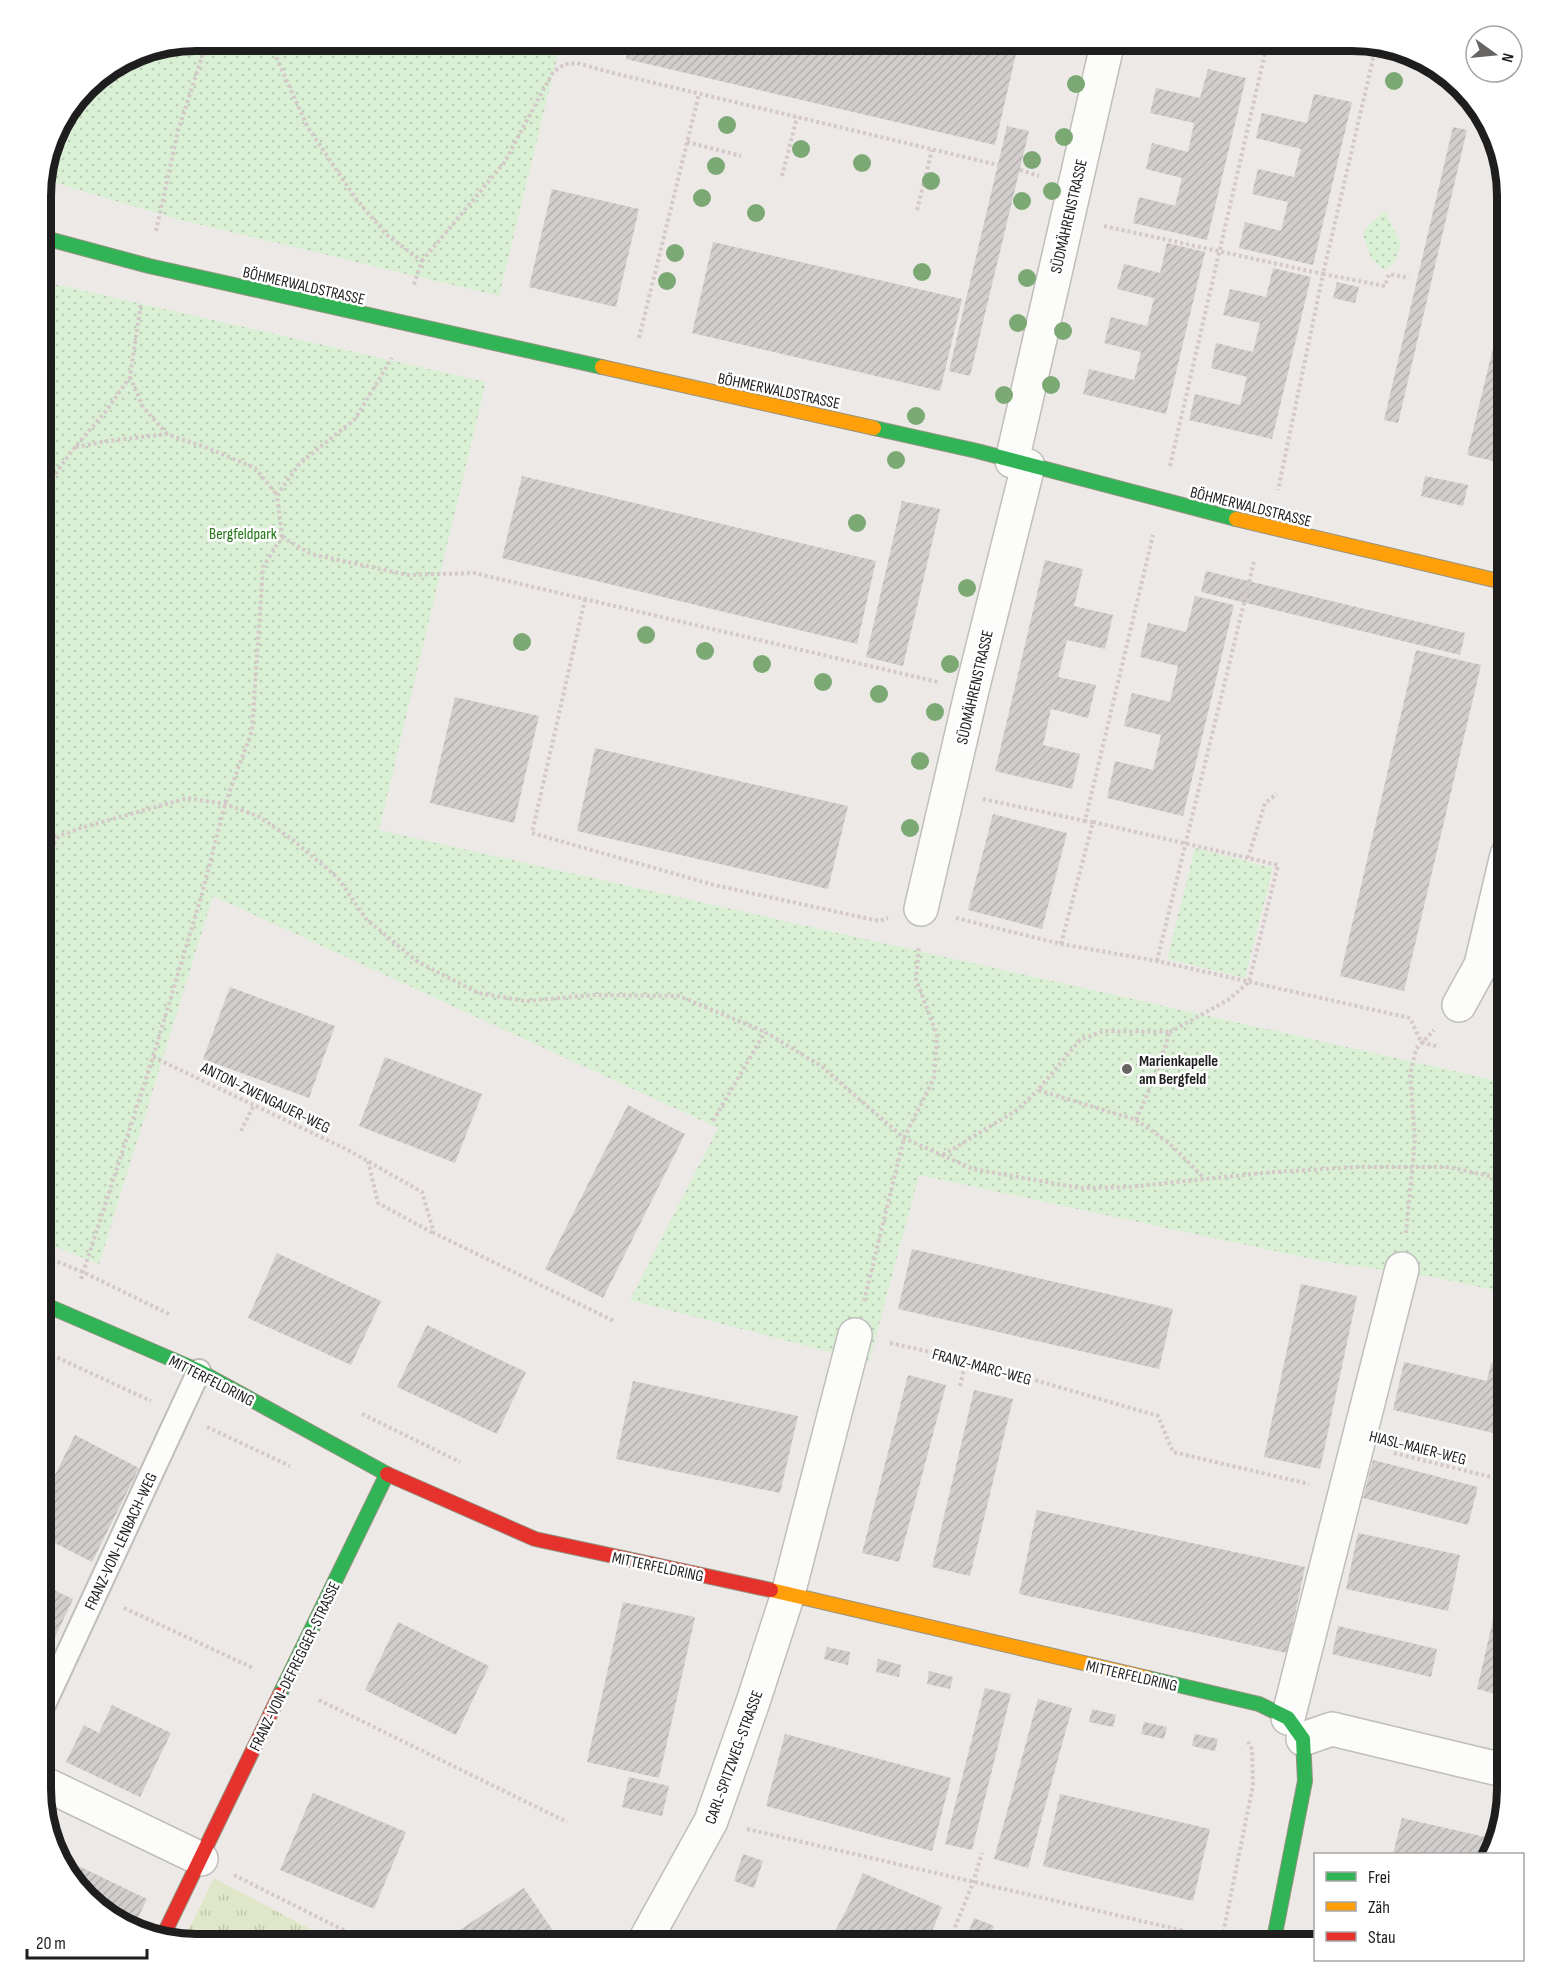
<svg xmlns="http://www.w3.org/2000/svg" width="1548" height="1985" font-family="'Sofia Sans Condensed',sans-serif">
  <defs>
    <pattern id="grass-tufts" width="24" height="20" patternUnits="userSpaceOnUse" patternTransform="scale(1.5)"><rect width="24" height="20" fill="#dfe7c8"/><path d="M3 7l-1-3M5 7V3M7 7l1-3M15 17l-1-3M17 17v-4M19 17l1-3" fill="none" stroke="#bfc6ab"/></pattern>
    <pattern id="park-dots" width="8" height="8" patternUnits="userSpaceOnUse" patternTransform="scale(1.5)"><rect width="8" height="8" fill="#daf0d4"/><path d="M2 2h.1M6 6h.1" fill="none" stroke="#bbcdb6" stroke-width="1.8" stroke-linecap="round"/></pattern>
    <pattern id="building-hatch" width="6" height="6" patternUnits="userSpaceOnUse" patternTransform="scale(1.5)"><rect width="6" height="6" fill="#d1cecc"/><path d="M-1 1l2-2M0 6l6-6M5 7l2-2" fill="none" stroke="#b3b0af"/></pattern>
  </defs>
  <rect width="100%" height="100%" fill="#ece9e7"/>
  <polygon fill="url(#grass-tufts)" points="214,1878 329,1939 331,1944 195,1944 183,1941"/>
  <g fill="url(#park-dots)">
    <polygon points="196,41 561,41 499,296 177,219 42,179 56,127 93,79 137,52"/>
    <polygon points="1385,212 1401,244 1395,262 1384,270 1371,258 1363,234 1368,225"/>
    <polygon points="41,281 486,382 379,830 1507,1083 1507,1293 1433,1277 1321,1261 919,1175 869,1362 630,1300 718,1128 213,896 99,1264 41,1241"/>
    <polygon points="1195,848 1273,868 1245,978 1167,959"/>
  </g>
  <g fill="url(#building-hatch)">
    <polygon points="631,41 959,41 1016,54 995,145 626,59"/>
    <polygon points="1208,69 1246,78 1207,240 1133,223 1139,197 1175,206 1182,178 1146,169 1152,143 1188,152 1194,123 1150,113 1156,88 1200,98"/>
    <polygon points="1314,94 1352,102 1313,265 1239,248 1245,222 1281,231 1288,202 1252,194 1258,169 1294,177 1301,149 1256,138 1262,113 1307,123"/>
    <polygon points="1007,126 1029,131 970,376 949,371"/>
    <polygon points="1453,127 1467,130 1398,423 1384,420"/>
    <polygon points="552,189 639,209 616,307 529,287"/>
    <polygon points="713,242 962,299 940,391 692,333"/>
    <polygon points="1167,243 1205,252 1166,414 1083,394 1089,369 1134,380 1141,352 1104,343 1111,317 1147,326 1154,298 1117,289 1124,264 1160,273"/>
    <polygon points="1273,268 1311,277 1272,439 1189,420 1195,394 1240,405 1247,377 1211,368 1216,343 1253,352 1260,323 1223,315 1230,289 1266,297"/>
    <polygon points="1337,282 1359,287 1355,303 1333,298"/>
    <polygon points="1507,291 1507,464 1467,455"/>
    <polygon points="522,476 876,561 857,644 502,558"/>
    <polygon points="1425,476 1468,485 1463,506 1421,496"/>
    <polygon points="902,501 940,509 903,666 866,657"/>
    <polygon points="1045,560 1083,569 1074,606 1113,615 1105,649 1067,640 1058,677 1096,685 1088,718 1051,709 1043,745 1080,754 1072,789 995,771"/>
    <polygon points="1206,571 1465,633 1460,655 1201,592"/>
    <polygon points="1195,596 1234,605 1183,816 1107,798 1115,761 1153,770 1161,735 1124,726 1132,693 1170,702 1178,666 1140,657 1148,623 1186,632"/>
    <polygon points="1416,650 1481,665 1404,991 1340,976"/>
    <polygon points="455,697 539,716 514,823 430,803"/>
    <polygon points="595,748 848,806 828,889 577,831"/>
    <polygon points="993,814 1067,833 1042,929 968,910"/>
    <polygon points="230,987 335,1026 309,1098 203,1059"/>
    <polygon points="385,1057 482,1094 455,1163 359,1126"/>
    <polygon points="628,1105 685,1134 603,1298 545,1269"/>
    <polygon points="912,1249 1173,1309 1159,1369 898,1309"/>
    <polygon points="277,1253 381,1301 351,1365 248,1318"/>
    <polygon points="1301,1284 1357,1296 1320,1469 1264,1457"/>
    <polygon points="427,1325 526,1372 497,1434 397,1387"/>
    <polygon points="1404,1362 1487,1381 1491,1363 1507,1367 1507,1436 1393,1410"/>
    <polygon points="908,1375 946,1385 899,1562 862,1553"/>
    <polygon points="633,1381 798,1416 780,1493 616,1459"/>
    <polygon points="974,1390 1013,1399 970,1576 932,1567"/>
    <polygon points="75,1435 139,1468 92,1562 41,1536 41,1503"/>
    <polygon points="1373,1460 1478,1487 1468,1525 1363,1498"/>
    <polygon points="1037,1510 1305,1567 1287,1653 1019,1594"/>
    <polygon points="1358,1533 1460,1555 1448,1611 1346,1589"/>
    <polygon points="41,1584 73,1599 41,1667"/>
    <polygon points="623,1602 695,1617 659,1778 587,1762"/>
    <polygon points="1493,1620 1507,1623 1507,1697 1477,1689"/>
    <polygon points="398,1622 489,1666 456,1735 365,1690"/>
    <polygon points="1338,1626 1437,1649 1431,1677 1332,1654"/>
    <polygon points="827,1647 850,1652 848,1665 824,1659"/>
    <polygon points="878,1659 901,1665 899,1677 876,1672"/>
    <polygon points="929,1671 953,1677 950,1689 927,1684"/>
    <polygon points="985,1688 1011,1694 972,1850 945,1844"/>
    <polygon points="1038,1699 1072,1708 1028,1868 994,1859"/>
    <polygon points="112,1705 171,1733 140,1797 66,1762 84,1725 99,1733"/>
    <polygon points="1092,1709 1116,1715 1113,1727 1089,1722"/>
    <polygon points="1144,1722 1167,1727 1164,1739 1141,1734"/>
    <polygon points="785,1734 951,1778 932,1851 766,1806"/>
    <polygon points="1195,1734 1218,1739 1215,1751 1192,1746"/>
    <polygon points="629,1777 669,1786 662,1816 622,1807"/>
    <polygon points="313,1793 406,1832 374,1909 280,1870"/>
    <polygon points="1060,1794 1210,1829 1193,1901 1043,1866"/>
    <polygon points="1402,1818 1494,1839 1490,1854 1393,1854"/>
    <polygon points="743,1854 763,1861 754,1888 734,1881"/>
    <polygon points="62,1858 147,1899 133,1928 118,1924 66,1875"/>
    <polygon points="863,1873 942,1907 927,1944 828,1944 850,1903"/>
    <polygon points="524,1888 562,1944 438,1944"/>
    <polygon points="974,1918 994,1926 986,1944 964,1944"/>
  </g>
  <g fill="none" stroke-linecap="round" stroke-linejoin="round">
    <g stroke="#bfbebd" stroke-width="26">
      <polyline id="lane" points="41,1711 199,1371"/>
    </g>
    <g stroke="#bfbebd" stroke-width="36">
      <g id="street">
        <polyline points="1012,461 1108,41"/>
        <polyline points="921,909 972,690 1028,466"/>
        <polyline points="1459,1005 1481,965 1507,855"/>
        <polyline points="1288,1718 1402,1269"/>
        <polyline points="1303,1739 1332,1729 1507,1771"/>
        <polyline points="41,1782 201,1859"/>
        <polyline points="643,1944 711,1821 753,1702 788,1594 855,1335"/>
      </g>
    </g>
    <g stroke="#959280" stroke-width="16">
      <g id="fast">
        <polyline points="41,237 149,266 602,367"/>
        <polyline points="874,428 977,451 1236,519"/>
        <polyline points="41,1303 199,1371 387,1474"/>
        <polyline points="1148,1678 1259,1704 1288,1718 1303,1739 1305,1781 1273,1944"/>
        <polyline points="280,1694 387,1474"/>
      </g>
    </g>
    <g stroke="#959280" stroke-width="16">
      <g id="slow">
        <polyline points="602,367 874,428"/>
        <polyline points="1236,519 1507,583"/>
        <polyline points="771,1590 1148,1678"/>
      </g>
    </g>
    <g stroke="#959280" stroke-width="16">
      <g id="jam">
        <polyline points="387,1474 535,1539 771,1590"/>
        <polyline points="163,1936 280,1694"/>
      </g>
    </g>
    <g stroke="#d5c8c9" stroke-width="4" stroke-dasharray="3 3" stroke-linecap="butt">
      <polyline points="269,41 307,126 356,199 387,235 422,261 413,287"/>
      <polyline points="1387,48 1385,54 1373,59 1323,274 1385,286 1389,274 1409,278"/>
      <polyline points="687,142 741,156"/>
      <polyline points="1020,170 1039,176"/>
      <polyline points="782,176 797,117"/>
      <polyline points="917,210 932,150"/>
      <polyline points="1104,226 1323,274 1278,490"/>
      <polyline points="156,231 178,131 207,41"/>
      <polyline points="422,261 504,163 553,72 565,64 577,63 613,73 998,165"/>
      <polyline points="639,338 699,94"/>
      <polyline points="130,377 143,407 167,434"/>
      <polyline points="76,447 108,441 167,434 210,449 255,468 277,495"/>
      <polyline points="1170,466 1266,49"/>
      <polyline points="41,493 75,447 106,411 130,377 141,303"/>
      <polyline points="282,537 277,495 300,463 355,419 392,358"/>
      <polyline points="585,599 532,833 714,885 879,921 888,918"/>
      <polyline points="983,799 1085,821"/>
      <polyline points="1093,822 1278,865 1249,982 1228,1000 1170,1032"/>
      <polyline points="41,837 58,836"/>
      <polyline points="1248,858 1265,803 1277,794"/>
      <polyline points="41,864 59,836 84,827 188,798 225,804 258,816 293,840 338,878 366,919 418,962 478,993 526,1001 594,995 679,996 765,1032 821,1066 904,1138 973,1169 1080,1188 1128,1187 1273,1172 1358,1167 1449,1167 1507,1180"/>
      <polyline points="956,918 1061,944 1157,961 1410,1018 1421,1042 1439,1047"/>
      <polyline points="1061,944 1093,822 1085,821 1153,535"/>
      <polyline points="1157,961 1254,562"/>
      <polyline points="153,1057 348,1150 422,1192 434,1233 614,1321"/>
      <polyline points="1136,1120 1156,1074 1170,1032 1104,1031 1080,1040 1038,1090 1136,1120 1168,1142 1204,1178"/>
      <polyline points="713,1121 765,1032"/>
      <polyline points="241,1131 254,1105"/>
      <polyline points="943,1155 1017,1110 1038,1090"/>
      <polyline points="368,1161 378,1203 433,1233"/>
      <polyline points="1406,1233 1415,1140 1410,1074 1416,1049 1434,1030"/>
      <polyline points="41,1255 85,1273 169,1314"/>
      <polyline points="81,1279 153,1057 202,894 225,804 252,731 263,567 282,537 311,554 408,575 474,573 938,682"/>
      <polyline points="864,1301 904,1138 934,1078 937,1035 916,979 919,946"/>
      <polyline points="890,1343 966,1360 1158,1416 1173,1452 1309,1484"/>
      <polyline points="41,1350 151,1401"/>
      <polyline points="41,1367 50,1346"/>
      <polyline points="960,1386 966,1360"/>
      <polyline points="362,1414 460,1462"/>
      <polyline points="207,1427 290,1466"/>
      <polyline points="1394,1453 1507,1481"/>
      <polyline points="124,1608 253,1668"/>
      <polyline points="319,1700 567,1822"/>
      <polyline points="747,1829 1236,1943"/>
      <polyline points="234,1875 343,1930 352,1944"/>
      <polyline points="948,1944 973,1883 982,1853"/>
      <polyline points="1221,1944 1253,1785 1252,1749 1248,1742"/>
    </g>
    <use href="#lane" stroke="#fcfcfb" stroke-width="22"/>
    <use href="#street" stroke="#fcfcfb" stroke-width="33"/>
    <use href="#fast" stroke="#30b455" stroke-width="14"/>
    <use href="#slow" stroke="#ff9f0a" stroke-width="14"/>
    <use href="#jam" stroke="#e5322d" stroke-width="14"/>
  </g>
  <g fill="#7ca973">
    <circle cx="1394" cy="81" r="9"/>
    <circle cx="1076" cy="84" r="9"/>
    <circle cx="727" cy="125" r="9"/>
    <circle cx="1064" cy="137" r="9"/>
    <circle cx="801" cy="149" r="9"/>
    <circle cx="1032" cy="160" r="9"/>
    <circle cx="862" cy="163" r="9"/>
    <circle cx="716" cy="166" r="9"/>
    <circle cx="931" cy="181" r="9"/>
    <circle cx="1052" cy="191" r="9"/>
    <circle cx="702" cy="198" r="9"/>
    <circle cx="1022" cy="201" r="9"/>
    <circle cx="756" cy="213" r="9"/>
    <circle cx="675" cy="253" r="9"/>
    <circle cx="922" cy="272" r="9"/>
    <circle cx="1027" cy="278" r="9"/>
    <circle cx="667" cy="281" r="9"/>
    <circle cx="1018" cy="323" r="9"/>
    <circle cx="1063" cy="331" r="9"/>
    <circle cx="1051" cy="385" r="9"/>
    <circle cx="1004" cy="395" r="9"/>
    <circle cx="916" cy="416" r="9"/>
    <circle cx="896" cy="460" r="9"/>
    <circle cx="857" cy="523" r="9"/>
    <circle cx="967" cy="588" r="9"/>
    <circle cx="646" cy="635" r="9"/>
    <circle cx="522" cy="642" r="9"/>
    <circle cx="705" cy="651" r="9"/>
    <circle cx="762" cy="664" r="9"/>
    <circle cx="950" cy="664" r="9"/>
    <circle cx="823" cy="682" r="9"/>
    <circle cx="879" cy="694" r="9"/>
    <circle cx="935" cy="712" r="9"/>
    <circle cx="920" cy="761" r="9"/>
    <circle cx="910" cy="828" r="9"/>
  </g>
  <circle fill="#666564" stroke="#fff" stroke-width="2" cx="1127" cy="1069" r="6"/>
  <g text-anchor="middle" stroke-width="5" stroke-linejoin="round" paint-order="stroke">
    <g font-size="16" fill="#1e1e1e" stroke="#fff">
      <text transform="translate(1068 216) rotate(-77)" y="6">SÜDMÄHRENSTRASSE</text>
      <text transform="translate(304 285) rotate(13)" y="6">BÖHMERWALDSTRASSE</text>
      <text transform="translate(779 390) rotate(12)" y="6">BÖHMERWALDSTRASSE</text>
      <text transform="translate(1251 506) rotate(14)" y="6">BÖHMERWALDSTRASSE</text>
      <text transform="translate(974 687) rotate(-77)" y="6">SÜDMÄHRENSTRASSE</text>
      <text transform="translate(266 1097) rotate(26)" y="6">ANTON-ZWENGAUER-WEG</text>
      <text transform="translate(982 1366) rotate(15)" y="6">FRANZ-MARC-WEG</text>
      <text transform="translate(212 1380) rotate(27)" y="6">MITTERFELDRING</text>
      <text transform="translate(1418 1447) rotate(14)" y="6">HIASL-MAIER-WEG</text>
      <text transform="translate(120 1541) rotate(-65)" y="6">FRANZ-VON-LENBACH-WEG</text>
      <text transform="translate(658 1566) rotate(12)" y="6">MITTERFELDRING</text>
      <text transform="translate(294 1666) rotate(-64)" y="6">FRANZ-VON-DEFREGGER-STRASSE</text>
      <text transform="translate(1132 1675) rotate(13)" y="6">MITTERFELDRING</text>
      <text transform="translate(733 1757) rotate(-70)" y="6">CARL-SPITZWEG-STRASSE</text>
    </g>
    <g font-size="16" fill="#217514" stroke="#fff">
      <text x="243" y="539">Bergfeldpark</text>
    </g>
    <g font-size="16" font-weight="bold" fill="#1e1e1e" stroke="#fff" text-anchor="start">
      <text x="1139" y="1066">Marienkapelle<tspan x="1139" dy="18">am Bergfeld</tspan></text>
    </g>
  </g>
  <path d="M0 0H1548V1985H0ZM196 51H1352A145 145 0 0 1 1497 196V1789A145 145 0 0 1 1352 1934H196A145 145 0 0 1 51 1789V196A145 145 0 0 1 196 51Z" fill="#fff" fill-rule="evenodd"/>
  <path fill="none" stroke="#1e1e1e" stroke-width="8" d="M196 51H1352A145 145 0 0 1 1497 196V1789A145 145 0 0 1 1352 1934H196A145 145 0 0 1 51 1789V196A145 145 0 0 1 196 51Z"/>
  <rect x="1314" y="1853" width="210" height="108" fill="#ffffff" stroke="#a5a5a5" stroke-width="1.5"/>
  <rect x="1326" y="1872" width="30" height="9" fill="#30b455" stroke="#a5a5a5" stroke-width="1.5"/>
  <text x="1368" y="1883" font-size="18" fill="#1e1e1e">Frei</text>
  <rect x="1326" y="1902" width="30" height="9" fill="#ff9f0a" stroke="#a5a5a5" stroke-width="1.5"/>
  <text x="1368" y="1913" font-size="18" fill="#1e1e1e">Zäh</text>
  <rect x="1326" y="1932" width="30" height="9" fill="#e5322d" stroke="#a5a5a5" stroke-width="1.5"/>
  <text x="1368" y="1943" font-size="18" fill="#1e1e1e">Stau</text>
  <g transform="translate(1494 54) rotate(105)"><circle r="28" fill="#ffffff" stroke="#a5a5a5" stroke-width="1.5"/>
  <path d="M0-4.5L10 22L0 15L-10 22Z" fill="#666564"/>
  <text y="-9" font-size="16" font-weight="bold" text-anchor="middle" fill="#1e1e1e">N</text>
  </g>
  <path d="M27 1949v9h120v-9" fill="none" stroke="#1e1e1e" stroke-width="3"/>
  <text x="36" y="1949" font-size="18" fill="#1e1e1e" stroke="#ffffff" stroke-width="4.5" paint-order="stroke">20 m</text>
</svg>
